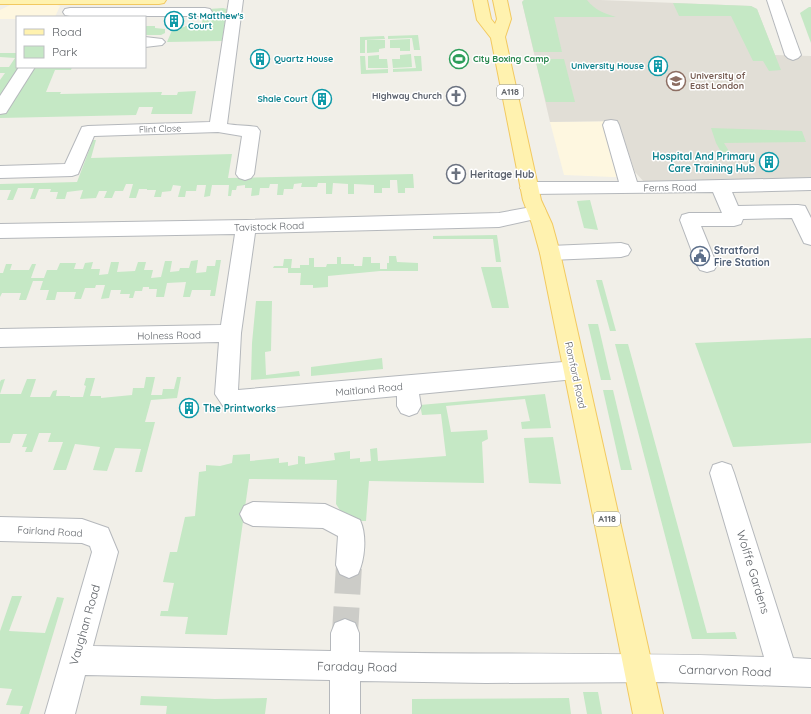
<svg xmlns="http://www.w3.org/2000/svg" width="811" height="714" font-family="Quicksand,sans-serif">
  <rect width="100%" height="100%" fill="#f1efe8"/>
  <g fill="#fef7e0">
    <polygon points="10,5 57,5 60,6 55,17 17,17 17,19 0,19 0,10"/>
    <polygon points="618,121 637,178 564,175 550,122"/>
  </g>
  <polygon fill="#e1ded6" points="524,0 600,0 751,6 757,9 775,55 811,56 811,178 736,181 645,183 635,172 618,121 550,122 522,2"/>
  <g fill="#c5e8c5">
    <path d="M 524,0 L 587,0 C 595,10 603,13 616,17 L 554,17 L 562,52 L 534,52 L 522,2 Z"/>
    <polygon points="673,3 751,6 757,9 781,70 769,71 763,61 753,61 731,16 679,16"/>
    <polygon points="809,7 811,7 811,43 800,13"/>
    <polygon points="223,8 227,9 222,41 167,42 173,28 185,27 185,26 201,26 204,15 207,15 209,9"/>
    <polygon points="145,26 155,26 155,28 165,29 165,33 161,35 145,35"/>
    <polygon points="418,35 420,50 414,50 412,38 388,39 388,36"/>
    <polygon points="384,36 385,39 365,40 365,53 360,53 360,37"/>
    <polygon points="410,39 410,51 400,51 400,48 390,48 390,40"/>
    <polygon points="367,40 385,40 385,48 379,49 379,52 367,53"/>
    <polygon points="0,53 17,53 17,67 21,67 0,99 0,80 5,73 0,73 0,67 9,67 15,58 0,57"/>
    <polygon points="411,54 412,67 393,68 392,59 400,59 400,55"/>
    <polygon points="379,55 379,59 387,59 388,68 368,68 368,56"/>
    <polygon points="360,56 365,56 366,70 388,69 388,73 361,74"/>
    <polygon points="414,56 421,56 422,71 393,72 393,69 416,68"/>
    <polygon points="535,59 564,59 575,102 546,102"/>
    <polygon points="31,67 72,67 71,70 55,70 46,92 61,92 60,94 162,92 161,95 177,95 178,92 196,91 192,114 151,114 153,107 139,107 136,115 0,118 0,114"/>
    <polygon points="711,128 802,131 806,142 724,143 732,156 724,157 716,143"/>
    <polygon points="93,140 96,140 91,158 232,154 228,178 413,174 414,188 405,188 405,193 398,193 397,180 390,180 390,188 382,188 382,193 374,193 374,185 354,184 354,194 348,194 348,184 333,183 332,194 326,194 326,183 318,183 317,187 301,187 302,183 294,184 293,189 284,189 283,195 277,195 278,184 270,184 269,188 260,188 259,195 251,196 252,188 245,188 245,185 237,186 236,190 232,190 231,196 228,196 229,185 212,185 210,196 204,197 206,185 197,185 196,191 186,191 185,197 178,197 181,186 173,185 171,191 162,192 161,197 154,197 156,190 147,190 147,189 139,189 136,198 129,198 133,184 126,184 123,191 115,191 112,198 104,198 107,191 99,191 96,198 80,199 83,190 67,192 65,199 56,199 58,192 50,192 51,189 39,189 35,199 30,199 34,188 18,188 13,200 7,200 11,190 0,190 0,184 77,182"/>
    <polygon points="590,200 598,230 584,228 577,201"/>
    <polygon points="497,235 501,262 496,262 493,239 433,239 433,236"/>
    <polygon points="389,256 396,256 397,262 418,263 418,271 380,271 328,276 328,287 313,288 313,285 300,285 301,273 288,273 288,268 273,268 274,266 283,266 284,259 292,259 291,268 300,268 300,265 309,265 309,258 314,258 314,267 326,267 327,264 337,264 337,257 341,257 341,264 354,264 354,266 362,266 363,257 371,257 371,263 380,263 380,269 387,269 387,263 389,263"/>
    <polygon points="198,260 196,273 206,272 207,266 215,266 216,260 221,260 215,296 210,296 211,290 192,290 190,297 183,297 186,282 167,283 164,297 156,297 157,289 149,289 149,287 143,287 142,291 135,291 133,298 129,298 130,294 120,294 121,290 111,290 109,298 101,299 105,285 96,285 95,288 85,288 81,299 74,299 76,292 57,292 55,300 46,300 49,290 40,290 43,281 33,281 26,300 19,300 21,293 2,293 0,297 0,273 3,273 6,264 12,264 10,270 29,270 32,264 36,264 31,278 44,278 47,270 57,270 60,263 76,263 74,269 83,269 85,263 93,262 91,269 100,269 99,275 108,274 111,262 119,262 117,272 135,271 138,262 146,262 144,270 153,270 151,278 161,277 165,261 172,261 170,272 179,271 180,268 189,268 191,261"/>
    <polygon points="481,267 501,267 509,308 492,308"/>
    <polygon points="596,280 602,280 616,331 610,331"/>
    <polygon points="256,301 272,301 271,351 265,352 266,375 299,371 300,376 251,380 252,343"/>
    <polygon points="588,324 598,324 611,380 601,380"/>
    <polygon points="811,338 811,443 733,447 695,343"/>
    <polygon points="615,344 628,344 707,633 735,632 737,639 692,639"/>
    <polygon points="382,358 383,369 311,376 311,367"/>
    <polygon points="146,377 155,377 151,395 162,395 163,389 174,389 177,377 181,377 177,398 151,400 145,422 155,422 142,472 135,472 141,449 115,448 107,471 93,470 100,447 75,444 66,470 53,470 63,442 48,442 51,433 39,433 32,452 25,452 27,447 22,447 27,434 13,434 10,443 0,443 0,382 1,380 5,379 0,394 21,394 27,379 36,379 30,397 50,397 53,391 57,390 56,396 70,396 70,397 83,397 86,386 84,385 86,378 95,378 90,396 101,396 101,398 132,395 133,388 144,388"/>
    <polygon points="603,390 613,390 632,470 621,470"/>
    <polygon points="545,394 551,428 522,429 521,422 530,421 525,399 446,406 451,432 487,430 488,439 482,442 484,483 369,481 366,521 347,521 336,504 337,480 249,479 227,635 185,634 188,617 160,616 161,611 168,611 174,583 163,582 170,552 177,552 185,517 195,516 199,472 206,471 206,465 220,466 232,463 233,455 250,454 250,461 279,458 279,463 288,462 288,466 298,464 298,456 305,457 305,464 335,460 334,453 350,451 350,459 360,458 360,462 371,461 370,449 377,448 378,461 446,456 441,414 422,415 420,405"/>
    <polygon points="553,437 561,484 529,483 524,438"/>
    <polygon points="12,596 22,596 9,631 45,633 57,597 64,598 29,714 20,714 23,706 6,705 12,689 0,688 0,631"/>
    <polygon points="583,692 598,692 602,714 587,714"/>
    <polygon points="141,696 215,699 267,698 265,714 166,714 167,706 140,705"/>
    <polygon points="569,698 571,714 412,714 412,699"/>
  </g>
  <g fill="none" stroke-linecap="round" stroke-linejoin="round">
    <polyline stroke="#ccccc8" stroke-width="26" stroke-dasharray="26 13" stroke-linecap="butt" points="345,633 349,565"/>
    <g stroke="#b5b8bc" stroke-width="2">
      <g id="minor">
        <path d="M 229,0 L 243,0 L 227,124 C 237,126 247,125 257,127 L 260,131 L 254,174 L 251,178 L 245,180 L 239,178 L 236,174 L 242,136 L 218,132 L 94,136 L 78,174 L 72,176 L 0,178 L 0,166 L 65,164 L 82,127 L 88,126 L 210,122 Z"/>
        <polygon points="767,0 781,0 801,55 798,58 793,60 788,58 785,55"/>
        <polygon points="70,8 205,8 210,9 212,12 210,15 205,16 70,16 65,15 63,12 65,9"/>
        <polygon points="145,37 162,39 165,42 162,45 145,47"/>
        <polygon points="19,67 35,67 6,113 0,114 0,96"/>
        <polygon points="611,120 617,121 619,125 637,182 811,178 811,190 732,192 738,206 798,205 805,206 811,218 811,245 804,243 792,218 743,219 741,224 734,226 701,226 717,265 714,270 707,272 700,270 697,265 680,220 682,215 689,213 722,213 713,192 529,194 523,192 520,188 523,184 529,182 619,182 603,125 605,121"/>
        <polygon points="537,206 544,207 546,212 544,217 499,227 255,233 241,333 238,390 575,361 583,364 586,370 583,376 575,379 419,394 421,406 417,413 409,416 401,413 397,406 397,396 245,410 231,409 223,406 215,394 219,342 0,347 0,329 221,325 235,234 0,238 0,224 246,220 499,213"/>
        <polygon points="621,243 628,245 631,250 628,255 621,257 550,260 543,258 540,253 543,248 550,246"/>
        <path d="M 722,462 L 731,465 L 734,473 L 793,658 L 811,659 L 811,687 L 662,682 L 486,683 L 360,681 L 360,714 L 330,714 L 330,680 L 85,675 L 75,714 L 45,714 L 92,552 L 90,546 L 82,543 L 0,541 L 0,517 L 82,519 L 108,528 L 118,552 L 93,646 L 331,651 L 331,633 L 335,623 L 345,619 L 355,623 L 359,633 L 359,652 C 494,655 629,652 764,657 L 710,473 L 713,465 Z"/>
        <path d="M 253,502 L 325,504 L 360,520 C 367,535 365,559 358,574 L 349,578 L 340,574 L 336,565 L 338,536 L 323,528 L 253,526 L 244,522 L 240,514 L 244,506 Z"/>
      </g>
    </g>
    <g stroke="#f2c960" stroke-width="2">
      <g id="major">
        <polygon points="0,0 166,0 164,3 159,4 0,4"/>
        <polygon points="473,0 487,0 491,19 495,24 497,19 493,0 507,0 511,19 505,37 541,200 552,224 560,253 663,714 633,714 540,253 532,224 523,200 491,38 477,20"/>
      </g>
    </g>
    <use href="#minor" fill="#fff" fill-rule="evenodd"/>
    <use href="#major" fill="#fff2af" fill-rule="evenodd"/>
  </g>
  <defs>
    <g id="building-ring" transform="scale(1)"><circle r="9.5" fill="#fff" stroke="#0f9aa8" stroke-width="1.5"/><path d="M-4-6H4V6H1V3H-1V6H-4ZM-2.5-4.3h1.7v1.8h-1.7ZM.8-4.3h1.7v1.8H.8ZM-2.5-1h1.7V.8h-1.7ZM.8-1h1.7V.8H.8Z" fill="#0f9aa8"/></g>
    <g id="stadium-ring" transform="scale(1)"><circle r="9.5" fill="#fff" stroke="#2e9e5b" stroke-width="1.5"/><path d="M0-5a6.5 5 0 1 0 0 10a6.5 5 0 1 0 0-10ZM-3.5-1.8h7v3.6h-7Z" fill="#2e9e5b"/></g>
    <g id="university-ring" transform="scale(1)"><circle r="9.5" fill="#fff" stroke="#8d6e63" stroke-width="1.5"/><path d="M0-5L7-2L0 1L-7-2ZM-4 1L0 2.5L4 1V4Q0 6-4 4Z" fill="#8d6e63"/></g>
    <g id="church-ring" transform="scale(1)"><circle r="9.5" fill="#fff" stroke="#6b7280" stroke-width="1.5"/><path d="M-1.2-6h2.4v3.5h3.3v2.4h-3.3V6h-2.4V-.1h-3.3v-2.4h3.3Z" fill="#6b7280"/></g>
    <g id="civic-ring" transform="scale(1)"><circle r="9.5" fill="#fff" stroke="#5c6f8a" stroke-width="1.5"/><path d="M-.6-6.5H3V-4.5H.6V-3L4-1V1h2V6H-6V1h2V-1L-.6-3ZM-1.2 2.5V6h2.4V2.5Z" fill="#5c6f8a"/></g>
  </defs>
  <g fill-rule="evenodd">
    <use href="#building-ring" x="174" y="21"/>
    <use href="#building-ring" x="260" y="59"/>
    <use href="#stadium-ring" x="459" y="59"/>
    <use href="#building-ring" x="658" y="66"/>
    <use href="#university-ring" x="676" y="81"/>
    <use href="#church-ring" x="456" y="96"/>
    <use href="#building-ring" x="322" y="99"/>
    <use href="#building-ring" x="769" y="162"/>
    <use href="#church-ring" x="456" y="174"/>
    <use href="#civic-ring" x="700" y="256"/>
    <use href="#building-ring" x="189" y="408"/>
  </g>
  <g text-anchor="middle" stroke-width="3" stroke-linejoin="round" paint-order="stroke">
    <g font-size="9" font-weight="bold" fill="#0d838f" stroke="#fff" text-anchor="start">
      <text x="188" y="19">St Matthew's<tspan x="188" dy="10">Court</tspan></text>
      <text x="274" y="62">Quartz House</text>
      <text x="644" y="69" text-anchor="end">University House</text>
      <text x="308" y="102" text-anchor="end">Shale Court</text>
    </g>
    <g font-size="9" font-weight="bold" fill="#27864d" stroke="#fff" text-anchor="start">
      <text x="473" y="62">City Boxing Camp</text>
    </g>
    <g font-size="9" font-weight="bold" fill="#785e54" stroke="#fff" text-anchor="start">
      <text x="690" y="79">University of<tspan x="690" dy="10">East London</tspan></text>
    </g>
    <g fill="#fff" stroke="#8f9295" stroke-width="1">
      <rect x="497" y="85" width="26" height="14" rx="3"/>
      <rect x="594" y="512" width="26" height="14" rx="3"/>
    </g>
    <g font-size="9" font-weight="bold" fill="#5f6368">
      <text x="510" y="95">A118</text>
      <text x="607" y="522">A118</text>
    </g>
    <g font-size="9" font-weight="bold" fill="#5b616d" stroke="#fff" text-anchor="end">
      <text x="442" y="99">Highway Church</text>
    </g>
    <g font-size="9" fill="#5f6368" stroke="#fff">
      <text transform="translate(160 129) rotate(-2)" y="3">Flint Close</text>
    </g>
    <g font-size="10" font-weight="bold" fill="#0d838f" stroke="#fff" text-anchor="end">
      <text x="755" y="160">Hospital And Primary<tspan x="755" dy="12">Care Training Hub</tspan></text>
      <text x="203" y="412" text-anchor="start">The Printworks</text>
    </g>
    <g font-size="10" font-weight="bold" fill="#5b616d" stroke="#fff" text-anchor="start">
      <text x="470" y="178">Heritage Hub</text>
    </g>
    <g font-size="10" fill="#5f6368" stroke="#fff">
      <text transform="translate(670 187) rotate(-1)" y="4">Ferns Road</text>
      <text transform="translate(269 226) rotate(-2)" y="4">Tavistock Road</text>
      <text transform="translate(169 335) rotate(-1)" y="4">Holness Road</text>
      <text transform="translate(576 375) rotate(78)" y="4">Romford Road</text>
      <text transform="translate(369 389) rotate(-5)" y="4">Maitland Road</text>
      <text transform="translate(50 531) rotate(3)" y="4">Fairland Road</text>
    </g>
    <g font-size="10" font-weight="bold" fill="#4e5e75" stroke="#fff" text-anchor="start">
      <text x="714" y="254">Stratford<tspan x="714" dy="12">Fire Station</tspan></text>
    </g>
    <g font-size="12" fill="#5f6368" stroke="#fff">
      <text transform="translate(753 572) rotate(73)" y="4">Wolffe Gardens</text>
      <text transform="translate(85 625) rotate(-74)" y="4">Vaughan Road</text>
      <text transform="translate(357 667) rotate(1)" y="4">Faraday Road</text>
      <text transform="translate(725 671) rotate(2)" y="4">Carnarvon Road</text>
    </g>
  </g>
  <rect x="16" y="16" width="130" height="52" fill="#ffffff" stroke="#bfc1c3"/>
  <rect x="24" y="29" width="20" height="6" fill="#fff2af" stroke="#bfc1c3"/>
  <text x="52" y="36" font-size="12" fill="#5f6368">Road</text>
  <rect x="24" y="46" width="20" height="12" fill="#c5e8c5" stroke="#bfc1c3"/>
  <text x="52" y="56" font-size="12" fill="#5f6368">Park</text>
</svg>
